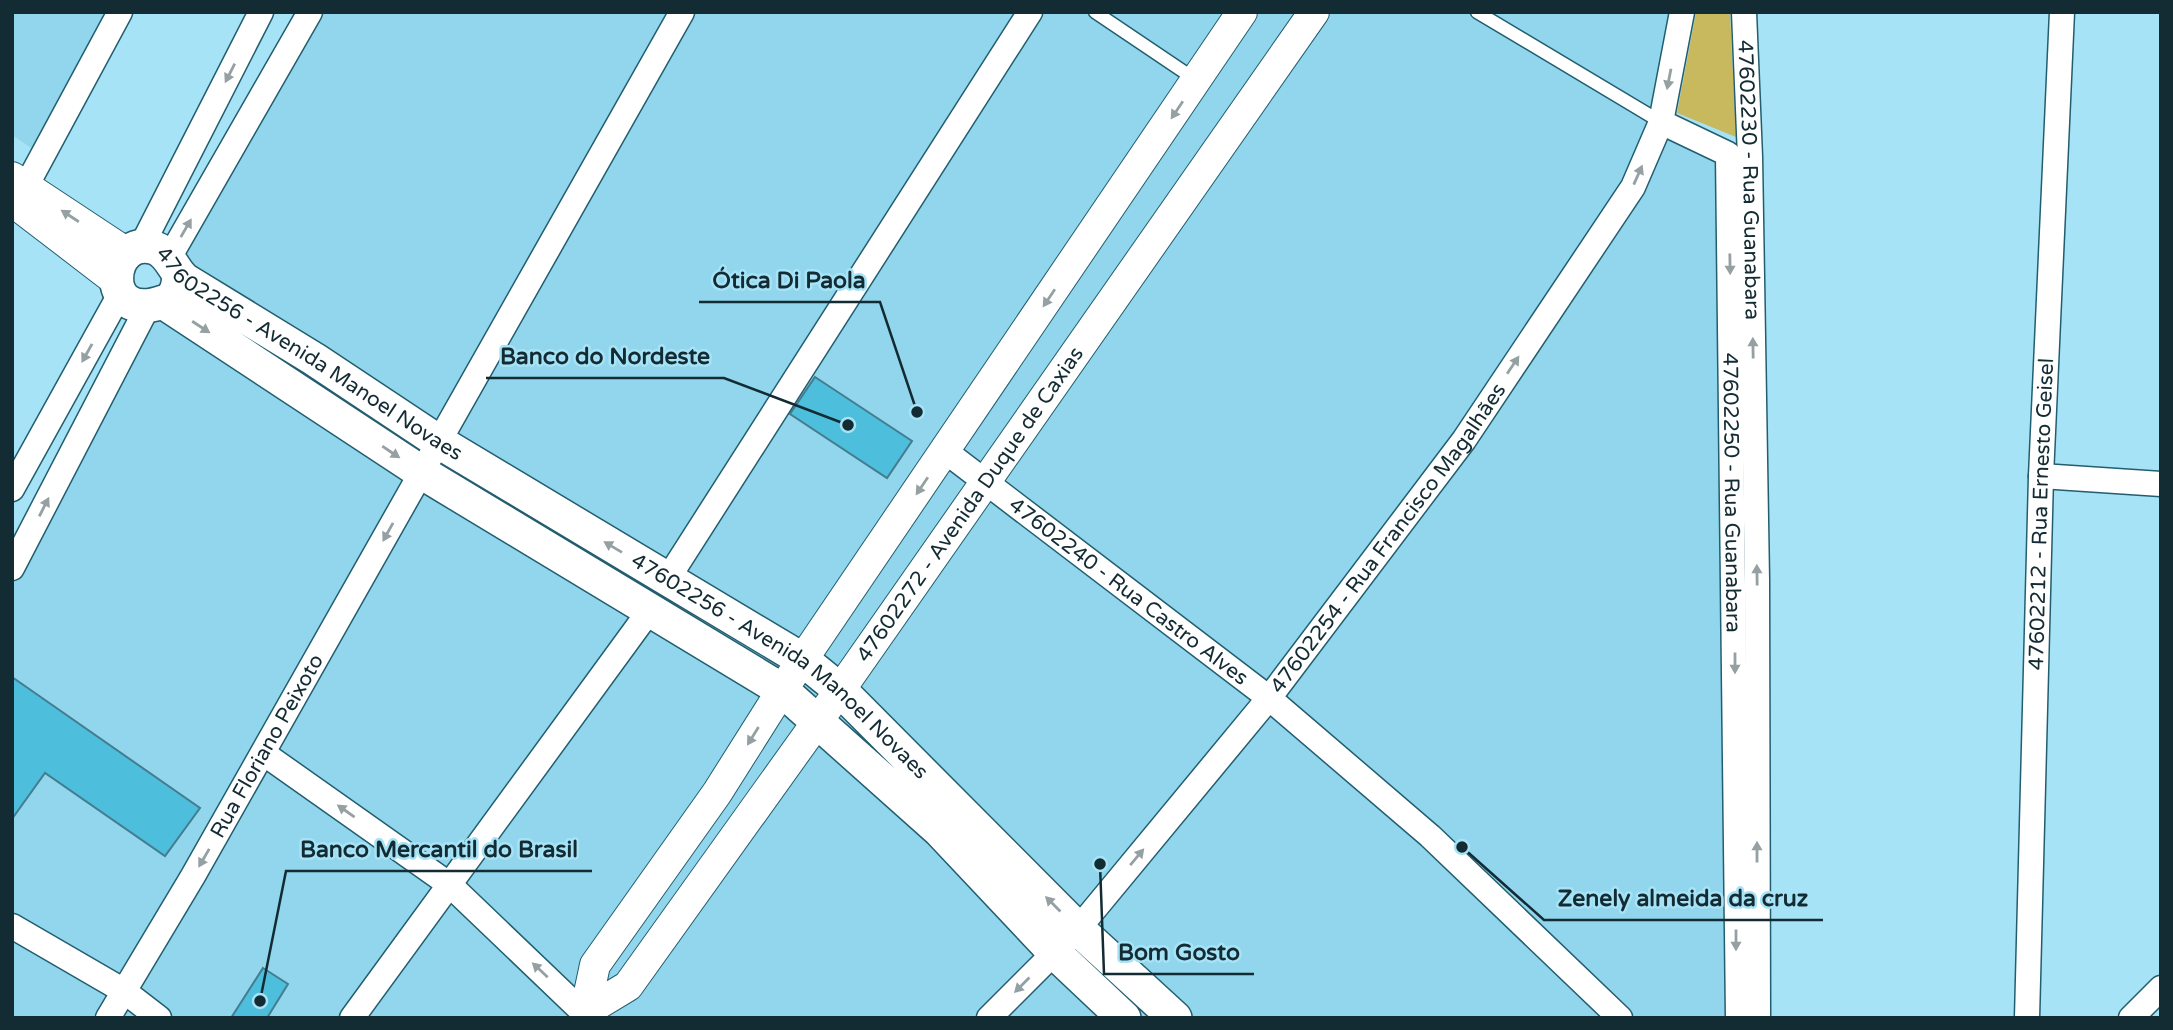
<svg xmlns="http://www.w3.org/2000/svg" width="2173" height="1030" font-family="'Varela Round',sans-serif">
  <rect width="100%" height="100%" fill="#a7e3f6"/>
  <g fill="#91d6ec">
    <polygon points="12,12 109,12 36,151 12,135"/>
    <polygon points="310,12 1682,12 1661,122 1728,154 1740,1018 12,1018 12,562 163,302 169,258"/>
  </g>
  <polygon fill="#c8b95f" points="1696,12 1730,12 1736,137 1677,113"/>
  <g fill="#4ebedd" stroke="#437d8f" stroke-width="2">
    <polygon points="815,377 912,441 887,478 790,414"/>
    <polygon points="12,677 200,808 165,856 45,773 12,819"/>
    <polygon points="263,968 288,984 267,1018 231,1018"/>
  </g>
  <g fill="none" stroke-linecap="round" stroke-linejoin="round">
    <g stroke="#225e6f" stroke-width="15">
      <g id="service">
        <polyline points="1095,12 1196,80"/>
        <polyline points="1477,12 1661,122"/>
      </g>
    </g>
    <g stroke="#225e6f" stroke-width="27">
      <g id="minor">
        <path id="s1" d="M 1682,12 L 1661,122 L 1728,154 L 1738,1018"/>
        <path id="s2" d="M 1744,12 L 1750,157 L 1757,580 L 1758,1018"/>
        <polyline points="17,203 120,12"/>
        <polyline points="141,247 261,12"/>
        <path id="s3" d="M 945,451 L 1269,698 L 1430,836 L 1620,1018"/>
        <polyline points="2041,476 2161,484"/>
        <polyline points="12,489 120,294"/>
        <path d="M 12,568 L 147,308 C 173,299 180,283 169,258 L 310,12"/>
        <polyline points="667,580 1030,12"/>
        <polyline points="263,753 450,885 589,1018"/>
        <polyline points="12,926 124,991 159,1018"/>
        <path id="s4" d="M 108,1018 L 193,876 L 682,12"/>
        <polyline points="352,1018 650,610"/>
        <path id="s5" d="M 989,1018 L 1078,929 L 1269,698 L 1464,440 L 1633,187 L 1661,122"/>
        <path id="s6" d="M 2027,1018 L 2041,476 L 2062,12"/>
        <polyline points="2131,1018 2161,988"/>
      </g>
    </g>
    <g stroke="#225e6f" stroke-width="32">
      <g id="tertiary">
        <path id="s7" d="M 1242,12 L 782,690 L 717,793 L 595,965 L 585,1012 L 628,986 L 840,690 L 1314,12"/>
        <polyline points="12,177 127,253"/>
        <polyline points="12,201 115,280"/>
      </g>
    </g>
    <g stroke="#225e6f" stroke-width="36">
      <g id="secondary">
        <path id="s8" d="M 1124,1018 L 1054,952 L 939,830 L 782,690 L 421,472 L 163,302 C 97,325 108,232 155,248 C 171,254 173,271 185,280 L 314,359 L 439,442 L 803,660 L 840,690 L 1078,929 L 1175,1018"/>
      </g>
    </g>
    <use href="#service" stroke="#fff" stroke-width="12"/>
    <use href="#minor" stroke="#fff" stroke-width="24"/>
    <use href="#tertiary" stroke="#fff" stroke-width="30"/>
    <use href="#secondary" stroke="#fff" stroke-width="33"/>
  </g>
  <defs><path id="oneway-solid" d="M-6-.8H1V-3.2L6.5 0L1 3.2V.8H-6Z" transform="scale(1.75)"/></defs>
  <g fill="#95a0a3">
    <use href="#oneway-solid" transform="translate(230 73) rotate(117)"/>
    <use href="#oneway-solid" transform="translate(1669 79) rotate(101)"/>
    <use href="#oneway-solid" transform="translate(1177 110) rotate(124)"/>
    <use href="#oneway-solid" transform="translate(1638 175) rotate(-66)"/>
    <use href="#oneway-solid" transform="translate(70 216) rotate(-147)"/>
    <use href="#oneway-solid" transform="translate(186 228) rotate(-60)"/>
    <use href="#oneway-solid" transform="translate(1730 264) rotate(89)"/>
    <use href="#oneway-solid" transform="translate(1049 298) rotate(124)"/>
    <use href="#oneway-solid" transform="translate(201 327) rotate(33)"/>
    <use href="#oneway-solid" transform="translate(1753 348) rotate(-91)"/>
    <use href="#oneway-solid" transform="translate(87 353) rotate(119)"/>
    <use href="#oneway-solid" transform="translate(1513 365) rotate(-56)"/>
    <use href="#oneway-solid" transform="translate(391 452) rotate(34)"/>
    <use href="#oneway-solid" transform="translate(922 486) rotate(124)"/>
    <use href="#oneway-solid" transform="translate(44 507) rotate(-63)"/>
    <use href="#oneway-solid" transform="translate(388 532) rotate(119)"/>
    <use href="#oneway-solid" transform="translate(613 547) rotate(-149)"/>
    <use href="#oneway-solid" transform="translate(1757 575) rotate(-91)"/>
    <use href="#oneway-solid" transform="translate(1735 663) rotate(90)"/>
    <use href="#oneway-solid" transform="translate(753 736) rotate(122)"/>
    <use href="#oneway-solid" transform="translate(346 811) rotate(-145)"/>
    <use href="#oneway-solid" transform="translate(1757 852) rotate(-90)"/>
    <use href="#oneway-solid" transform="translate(1137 857) rotate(-50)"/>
    <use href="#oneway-solid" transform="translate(204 858) rotate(120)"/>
    <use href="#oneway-solid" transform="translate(1053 904) rotate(-135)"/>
    <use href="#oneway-solid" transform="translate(1736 940) rotate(90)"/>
    <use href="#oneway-solid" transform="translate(540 970) rotate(-137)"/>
    <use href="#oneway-solid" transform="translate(1022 985) rotate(135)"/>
  </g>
  <g text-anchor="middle" stroke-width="5" stroke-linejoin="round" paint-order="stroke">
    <g font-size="21" fill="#132b33" stroke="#a7e3f6">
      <text dy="7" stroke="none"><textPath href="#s2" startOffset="168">47602230 - Rua Guanabara</textPath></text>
      <text dy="7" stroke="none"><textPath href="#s8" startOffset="1514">47602256 - Avenida Manoel Novaes</textPath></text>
      <text dy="7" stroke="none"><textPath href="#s1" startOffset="525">47602250 - Rua Guanabara</textPath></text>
      <text dy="7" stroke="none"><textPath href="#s7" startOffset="1841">47602272 - Avenida Duque de Caxias</textPath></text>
      <text dy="7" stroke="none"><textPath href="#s6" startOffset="504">47602212 - Rua Ernesto Geisel</textPath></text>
      <text dy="7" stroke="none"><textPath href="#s5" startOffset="625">47602254 - Rua Francisco Magalhães</textPath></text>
      <text dy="7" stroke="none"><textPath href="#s3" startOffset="231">47602240 - Rua Castro Alves</textPath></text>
      <text dy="7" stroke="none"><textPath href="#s8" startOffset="2081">47602256 - Avenida Manoel Novaes</textPath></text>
      <text dy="7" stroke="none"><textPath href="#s4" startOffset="315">Rua Floriano Peixoto</textPath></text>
    </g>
  </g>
  <path fill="none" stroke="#132b33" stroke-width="2.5" d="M917 412L880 302H699M848 425L724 378H486M260 1001L286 871H592M1462 847L1544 920H1823M1100 864L1104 974H1254"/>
  <g fill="#132b33" stroke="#a7e3f6" stroke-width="2.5">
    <circle cx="917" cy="412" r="7"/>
    <circle cx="848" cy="425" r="7"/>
    <circle cx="260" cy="1001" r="7"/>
    <circle cx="1462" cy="847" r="7"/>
    <circle cx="1100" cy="864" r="7"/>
  </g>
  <g font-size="23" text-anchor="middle" font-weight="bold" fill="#132b33" stroke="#a7e3f6" stroke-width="5" stroke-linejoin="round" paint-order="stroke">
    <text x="789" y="288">Ótica Di Paola</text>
    <text x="605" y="364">Banco do Nordeste</text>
    <text x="439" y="857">Banco Mercantil do Brasil</text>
    <text x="1683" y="906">Zenely almeida da cruz</text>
    <text x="1179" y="960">Bom Gosto</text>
  </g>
  <rect width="2173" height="1030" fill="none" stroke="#132b33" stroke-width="28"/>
</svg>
